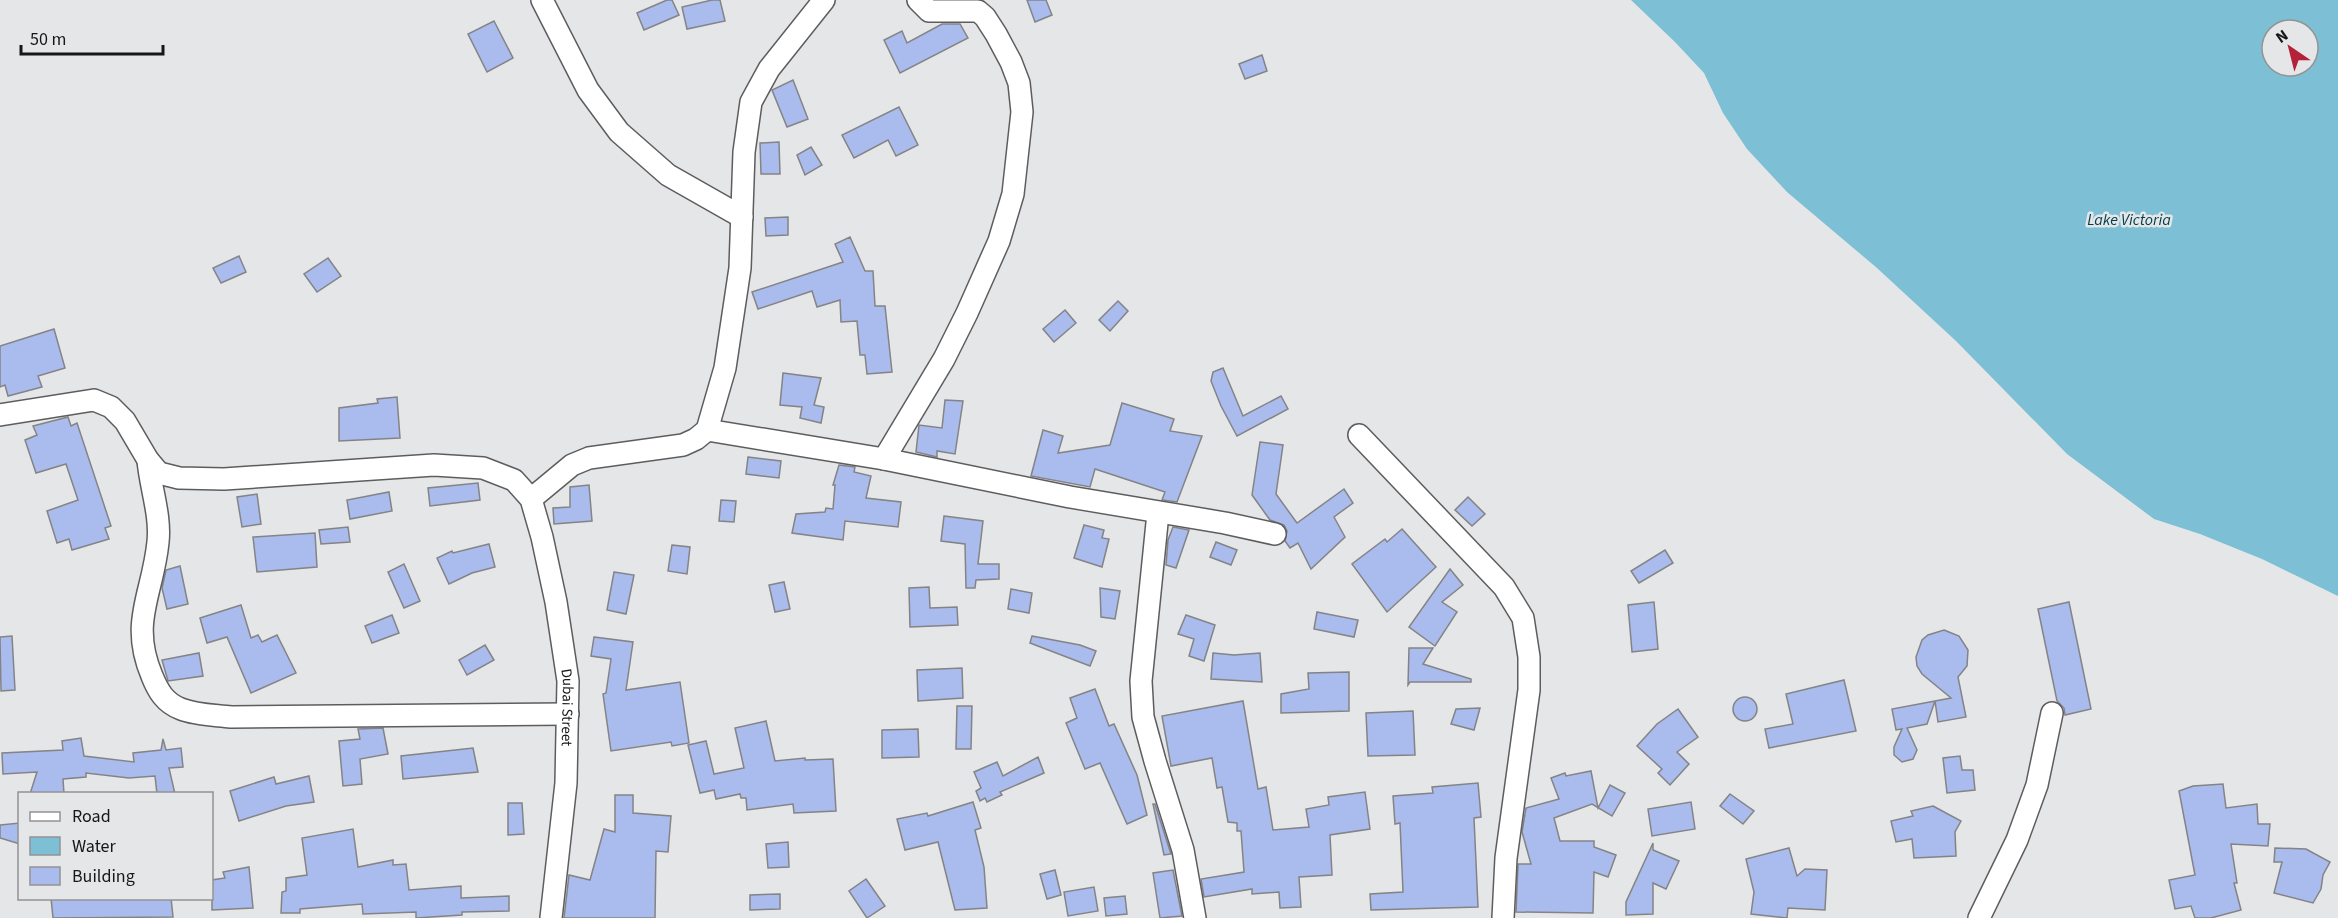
<svg xmlns="http://www.w3.org/2000/svg" width="2338" height="918" font-family="'Source Sans 3',sans-serif">
  <rect width="100%" height="100%" fill="#e5e6e8"/>
  <path fill="#7dbfd4" fill-rule="evenodd" d="M 1631,0 L 2338,0 L 2338,596 L 2262,559 L 2200,534 L 2154,519 L 2067,454 L 1956,341 L 1877,268 L 1787,192 L 1747,149 L 1723,113 L 1704,73 L 1675,42 ZM 2272,30 L 2308,30 L 2308,66 L 2272,66 Z"/>
  <g fill="#aabbed" stroke="#848486" stroke-width="1.5">
    <polygon points="667,0 672,0 679,15 644,30 637,13"/>
    <polygon points="712,0 720,0 725,21 687,29 682,7"/>
    <polygon points="1027,0 1046,0 1052,15 1035,22"/>
    <polygon points="494,21 513,58 487,72 468,34"/>
    <polygon points="942,24 960,24 968,38 900,73 884,40 902,31 907,43"/>
    <polygon points="1262,55 1267,71 1245,79 1239,64"/>
    <polygon points="793,80 808,119 787,127 772,90"/>
    <polygon points="899,107 918,145 896,156 888,140 854,158 842,135"/>
    <polygon points="779,142 780,174 761,174 760,143"/>
    <polygon points="811,147 822,165 805,175 797,155"/>
    <polygon points="788,217 788,235 766,236 765,218"/>
    <polygon points="850,237 865,271 873,271 875,306 885,306 892,372 867,374 865,355 860,355 857,321 841,322 840,300 817,307 812,291 758,309 752,292 843,262 835,244"/>
    <polygon points="239,256 246,272 221,283 213,268"/>
    <polygon points="328,258 341,276 317,292 304,274"/>
    <polygon points="1118,301 1128,311 1110,331 1099,320"/>
    <polygon points="1065,310 1076,323 1054,342 1043,329"/>
    <polygon points="54,329 65,368 38,376 42,387 8,396 5,385 0,387 0,346"/>
    <polygon points="1223,368 1243,416 1281,396 1288,409 1237,436 1221,406 1211,381 1213,372"/>
    <polygon points="783,373 821,378 814,405 824,407 821,423 800,418 802,407 780,405"/>
    <polygon points="397,397 400,438 339,441 339,408 378,403 377,399"/>
    <polygon points="945,400 963,401 955,454 937,451 937,457 916,452 919,425 942,428"/>
    <polygon points="1122,403 1174,419 1170,431 1202,436 1177,502 1162,500 1165,492 1095,469 1090,487 1031,476 1043,430 1063,436 1058,453 1110,445"/>
    <polygon points="68,417 71,426 77,423 111,526 105,528 109,539 72,550 69,539 57,543 47,511 78,500 66,464 36,473 25,440 37,435 33,426"/>
    <polygon points="1260,442 1283,445 1276,494 1297,523 1344,489 1353,503 1334,517 1345,537 1311,569 1298,543 1290,548 1285,541 1287,531 1284,525 1270,520 1252,495"/>
    <polygon points="748,457 781,461 779,478 746,474"/>
    <polygon points="839,465 855,467 854,472 871,476 866,498 901,502 898,527 845,521 843,540 792,533 796,514 825,512 826,508 833,509 835,485 833,485"/>
    <polygon points="478,483 480,500 430,506 428,488"/>
    <polygon points="589,485 592,521 554,524 553,508 570,507 570,487"/>
    <polygon points="389,492 392,511 350,519 347,500"/>
    <polygon points="257,494 261,524 242,527 237,497"/>
    <polygon points="1468,497 1485,514 1472,526 1455,510"/>
    <polygon points="721,500 736,501 734,522 719,521"/>
    <polygon points="944,516 983,521 978,564 999,564 999,579 976,580 975,588 966,588 965,544 941,541"/>
    <polygon points="1084,525 1104,530 1102,538 1109,539 1102,567 1074,558"/>
    <polygon points="348,527 350,542 321,544 319,530"/>
    <polygon points="1173,527 1189,530 1176,568 1166,565 1168,540"/>
    <polygon points="1402,529 1436,567 1387,612 1352,564 1385,539 1387,542"/>
    <polygon points="315,533 317,567 257,572 253,537"/>
    <polygon points="1216,542 1237,550 1231,565 1210,557"/>
    <polygon points="489,544 495,567 472,573 449,584 437,558 452,551 453,553"/>
    <polygon points="672,545 690,547 687,574 668,571"/>
    <polygon points="1665,550 1673,563 1639,583 1631,571"/>
    <polygon points="404,564 420,601 404,608 388,572"/>
    <polygon points="180,566 188,604 167,609 162,588 166,570"/>
    <polygon points="1450,569 1463,585 1442,602 1457,612 1435,646 1409,627"/>
    <polygon points="614,572 634,575 626,614 607,610"/>
    <polygon points="784,582 790,609 775,612 769,585"/>
    <polygon points="929,587 930,608 957,607 958,625 910,627 909,588"/>
    <polygon points="1100,588 1120,591 1115,619 1101,617"/>
    <polygon points="1011,589 1032,593 1029,613 1008,609"/>
    <polygon points="1654,602 1658,649 1632,652 1628,605"/>
    <polygon points="2069,602 2091,709 2065,715 2064,708 2057,701 2038,609"/>
    <polygon points="241,605 251,638 258,635 262,642 277,635 296,673 251,693 227,637 207,643 200,618"/>
    <polygon points="1317,612 1358,620 1354,637 1314,629"/>
    <polygon points="392,615 399,633 372,643 365,626"/>
    <polygon points="1186,615 1215,625 1204,661 1189,656 1194,639 1178,634"/>
    <polygon points="1944,630 1959,636 1968,650 1967,666 1958,677 1966,717 1938,722 1935,701 1927,724 1907,728 1917,750 1913,759 1902,762 1894,755 1894,747 1902,729 1896,730 1892,709 1951,698 1922,674 1917,666 1916,657 1922,640 1928,635"/>
    <polygon points="12,636 15,690 1,691 0,637"/>
    <polygon points="1032,636 1080,645 1096,651 1090,666 1030,643"/>
    <polygon points="594,637 633,642 626,690 680,682 689,743 672,746 671,742 611,751 603,694 606,693 611,659 591,656"/>
    <polygon points="485,645 494,660 467,675 459,660"/>
    <polygon points="1409,648 1433,648 1423,664 1471,679 1471,682 1410,682 1408,685"/>
    <polygon points="199,653 203,676 168,681 162,660"/>
    <polygon points="1213,653 1234,655 1260,653 1262,682 1211,679"/>
    <polygon points="962,668 963,698 918,701 917,670"/>
    <polygon points="1349,672 1349,711 1281,713 1281,694 1309,689 1308,673"/>
    <polygon points="1844,680 1856,731 1769,748 1765,729 1793,724 1786,694"/>
    <polygon points="1095,689 1109,726 1114,724 1137,775 1147,815 1127,824 1100,763 1085,769 1066,723 1077,718 1070,698"/>
    <circle cx="1745" cy="709" r="12"/>
    <polygon points="1243,701 1258,789 1266,787 1273,830 1309,827 1306,809 1329,805 1328,797 1365,792 1370,829 1330,835 1332,875 1299,877 1301,907 1280,908 1279,892 1252,894 1252,889 1204,897 1201,879 1244,872 1241,831 1237,831 1237,823 1228,822 1222,787 1217,788 1212,758 1171,766 1162,716"/>
    <polygon points="957,706 972,706 971,749 956,749"/>
    <polygon points="1480,708 1474,730 1451,724 1456,709"/>
    <polygon points="1678,709 1698,737 1677,752 1689,764 1670,785 1658,773 1662,769 1637,746 1657,724"/>
    <polygon points="1413,711 1415,755 1368,756 1366,713"/>
    <polygon points="766,721 775,761 805,758 805,760 833,759 836,811 794,813 793,804 747,810 746,798 741,798 740,794 716,799 714,790 700,793 688,745 706,741 714,774 744,768 735,728"/>
    <polygon points="383,728 388,754 360,759 362,784 343,786 339,741 360,739 358,729"/>
    <polygon points="918,729 919,757 882,758 882,730"/>
    <polygon points="81,738 84,756 134,762 133,753 161,750 163,739 166,750 181,748 183,767 169,768 175,794 157,794 155,776 129,778 86,773 86,777 63,779 64,794 30,794 37,772 3,774 2,753 63,750 62,741"/>
    <polygon points="473,748 478,772 403,779 401,756"/>
    <polygon points="1960,756 1962,770 1973,770 1975,790 1947,793 1943,758"/>
    <polygon points="1038,757 1044,773 1000,792 1002,795 987,802 985,798 980,801 976,791 981,788 974,772 997,762 1003,776"/>
    <polygon points="1591,771 1598,808 1610,785 1625,793 1612,816 1592,804 1554,818 1560,841 1594,841 1594,847 1616,855 1608,877 1594,872 1593,913 1516,912 1518,864 1531,864 1522,832 1526,808 1559,799 1551,778 1565,773 1566,776"/>
    <polygon points="309,776 314,802 286,806 239,821 230,791 274,777 276,784"/>
    <polygon points="1478,783 1481,817 1474,818 1478,907 1371,910 1370,894 1403,892 1400,823 1395,824 1393,796 1433,793 1432,787"/>
    <polygon points="2223,784 2226,808 2257,804 2258,824 2270,824 2268,846 2231,844 2237,883 2234,883 2241,910 2211,918 2195,918 2191,906 2175,909 2169,880 2195,875 2179,791 2193,786"/>
    <polygon points="1730,794 1754,811 1743,824 1720,806"/>
    <polygon points="615,795 633,795 633,813 671,816 668,852 656,851 655,918 564,918 569,875 590,880 604,829 615,832"/>
    <polygon points="973,802 981,828 975,830 984,867 987,908 955,910 938,842 905,850 897,819 927,813 928,816"/>
    <polygon points="1691,802 1695,829 1652,836 1648,809"/>
    <polygon points="508,803 522,803 524,834 508,835"/>
    <polygon points="1153,804 1155,804 1171,854 1164,855"/>
    <polygon points="1933,806 1961,821 1955,832 1956,856 1914,858 1912,839 1896,842 1891,821 1913,816 1911,811"/>
    <polygon points="20,823 20,844 0,838 0,825"/>
    <polygon points="353,829 358,867 393,860 393,865 406,864 409,890 461,886 461,898 509,896 509,911 462,912 462,915 416,918 416,912 363,914 362,904 300,909 300,913 281,913 282,892 286,891 286,878 307,875 302,838"/>
    <polygon points="788,842 789,867 768,868 766,844"/>
    <polygon points="1653,843 1653,850 1679,861 1666,889 1653,883 1653,914 1626,915 1626,902"/>
    <polygon points="1789,848 1797,876 1805,869 1827,870 1825,910 1788,908 1787,918 1751,914 1754,892 1746,859"/>
    <polygon points="2275,848 2306,849 2330,862 2323,875 2321,889 2313,903 2274,893 2282,862 2274,862"/>
    <polygon points="249,867 253,908 212,910 212,880 225,878 223,872"/>
    <polygon points="1055,870 1061,895 1047,899 1040,874"/>
    <polygon points="1173,870 1182,916 1160,918 1153,873"/>
    <polygon points="866,879 885,906 867,918 849,891"/>
    <polygon points="1094,887 1098,911 1068,916 1064,892"/>
    <polygon points="780,894 780,909 750,910 750,895"/>
    <polygon points="1125,896 1127,914 1106,916 1104,898"/>
    <polygon points="51,898 171,898 173,917 53,918"/>
  </g>
  <g fill="none" stroke-linecap="round" stroke-linejoin="round">
    <g stroke="#5d5d5f" stroke-width="24">
      <g id="street">
        <polyline points="542,0 588,90 619,132 668,175 742,217"/>
        <path id="s1" d="M 0,415 L 94,400 L 111,407 L 125,421 L 148,460 L 159,473 L 179,478 L 224,479 L 434,465 L 483,468 L 514,480 L 531,499 L 542,537 L 556,602 L 568,681 L 566,783 L 551,918"/>
        <polyline points="707,430 884,459 1070,497 1225,523 1275,534"/>
        <polyline points="1359,435 1504,587 1523,618 1529,657 1529,690 1506,858 1503,918"/>
        <polyline points="884,459 944,359 967,313 999,241 1013,194 1022,112 1019,83 1011,62 996,34 985,17 978,11 929,11 918,0"/>
        <path d="M 148,460 C 150,486 161,515 158,542 C 153,594 129,622 152,676 C 158,691 165,703 181,709 C 196,715 215,715 231,717 L 568,714"/>
        <polyline points="531,499 572,465 589,458 683,445 696,439 707,430 725,368 740,268 744,152 751,102 769,69 824,0"/>
        <polyline points="1158,513 1141,681 1143,717 1155,761 1183,850 1195,918"/>
        <polyline points="1979,918 2017,840 2037,785 2052,713"/>
      </g>
    </g>
    <use href="#street" stroke="#fff" stroke-width="21"/>
  </g>
  <g text-anchor="middle" stroke-width="5" stroke-linejoin="round" paint-order="stroke">
    <g font-size="15" fill="#171718" stroke="#e5e6e8">
      <text dy="5" stroke="none"><textPath href="#s1" startOffset="792">Dubai Street</textPath></text>
    </g>
    <g font-size="16" font-style="italic" fill="#003e4e" stroke="#e5e6e8">
      <text x="2129" y="225">Lake Victoria</text>
    </g>
  </g>
  <rect x="18" y="792" width="195" height="108" fill="#e5e6e8" stroke="#939395" stroke-width="1.5"/>
  <rect x="30" y="812" width="30" height="9" fill="#ffffff" stroke="#939395" stroke-width="1.5"/>
  <text x="72" y="822" font-size="18" fill="#171718">Road</text>
  <rect x="30" y="837" width="30" height="18" fill="#7dbfd4" stroke="#939395" stroke-width="1.5"/>
  <text x="72" y="852" font-size="18" fill="#171718">Water</text>
  <rect x="30" y="867" width="30" height="18" fill="#aabbed" stroke="#939395" stroke-width="1.5"/>
  <text x="72" y="882" font-size="18" fill="#171718">Building</text>
  <g transform="translate(2290 48) rotate(325)"><circle r="28" fill="#e5e6e8" stroke="#939395" stroke-width="1.5"/>
  <path d="M0-4.5L10 22L0 15L-10 22Z" fill="#b42239"/>
  <text y="-9" font-size="16" font-weight="bold" text-anchor="middle" fill="#171718">N</text>
  </g>
  <path d="M21 45v9h142v-9" fill="none" stroke="#171718" stroke-width="3"/>
  <text x="30" y="45" font-size="18" fill="#171718" stroke="#e5e6e8" stroke-width="4.5" paint-order="stroke">50 m</text>
</svg>
